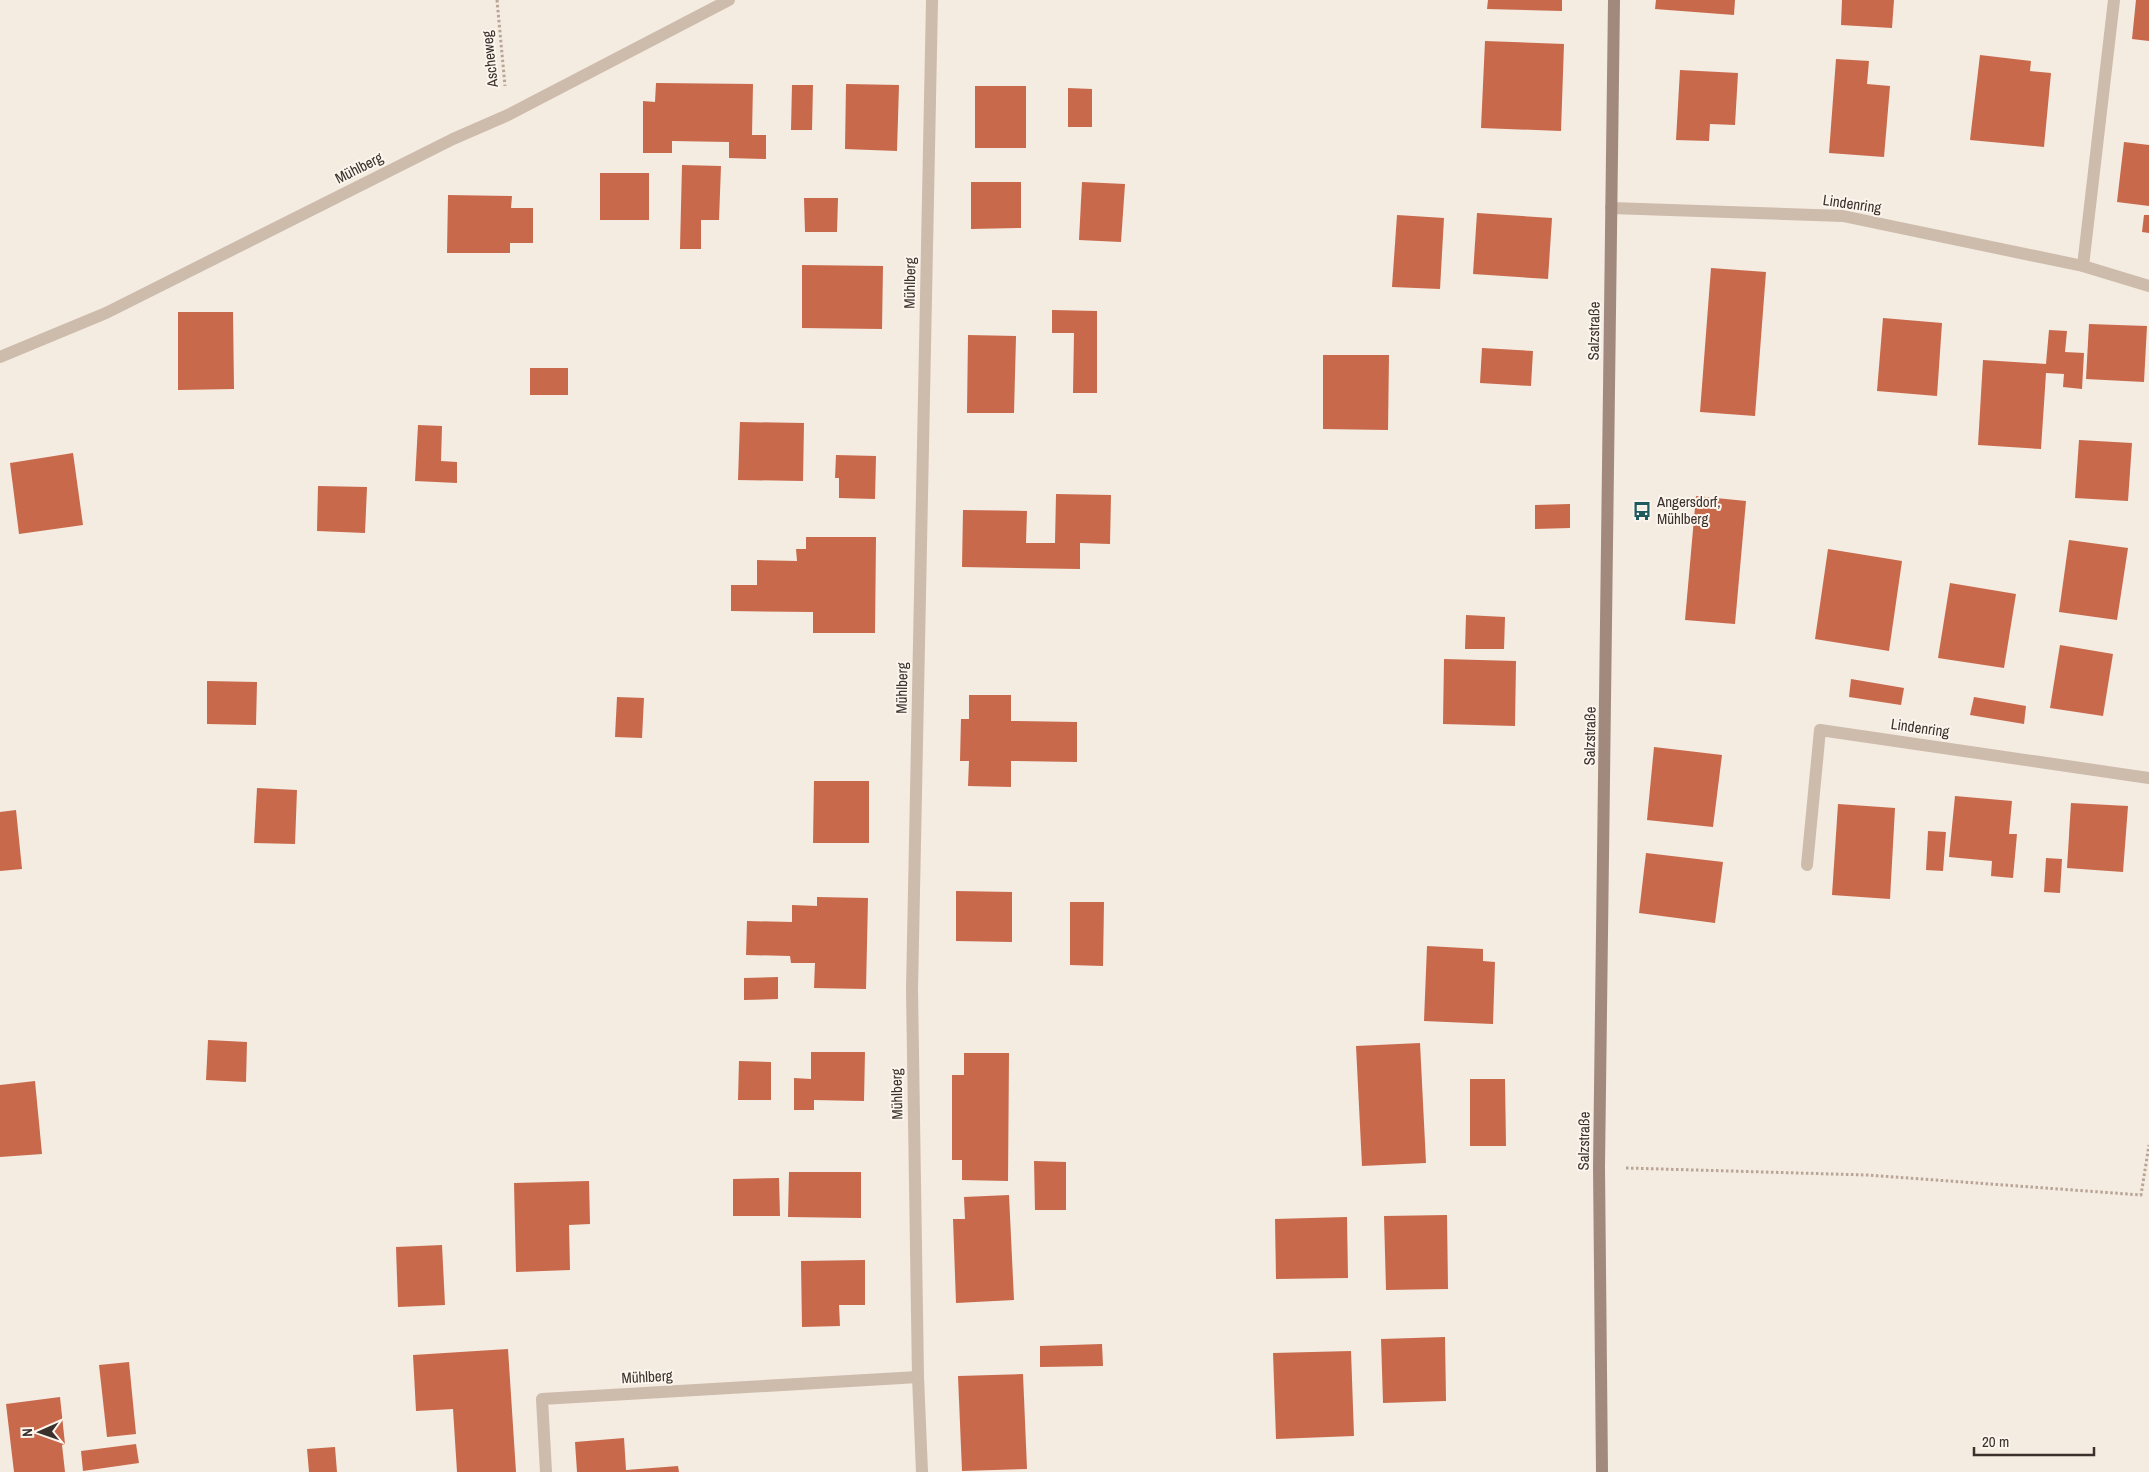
<svg xmlns="http://www.w3.org/2000/svg" width="2149" height="1472" font-family="'Archivo Narrow',sans-serif">
  <rect width="100%" height="100%" fill="#f4ebe1"/>
  <g fill="#c8694b">
    <polygon points="1488,0 1562,0 1562,11 1487,9"/>
    <polygon points="1656,0 1735,0 1734,15 1655,9"/>
    <polygon points="1842,0 1894,0 1892,28 1841,25"/>
    <polygon points="2136,0 2149,0 2149,41 2132,39"/>
    <polygon points="1485,41 1564,44 1561,131 1481,128"/>
    <polygon points="1980,55 2031,61 2030,71 2051,73 2044,147 1970,140"/>
    <polygon points="1836,59 1869,61 1867,84 1890,86 1884,157 1829,153"/>
    <polygon points="1680,70 1738,73 1735,125 1710,124 1709,141 1676,140"/>
    <polygon points="656,83 753,84 752,135 766,135 766,159 729,158 729,142 672,141 672,153 643,153 643,101 655,102"/>
    <polygon points="846,84 899,85 897,151 845,149"/>
    <polygon points="792,85 813,85 812,130 791,130"/>
    <rect x="975" y="86" width="51" height="62"/>
    <polygon points="1068,88 1092,89 1092,127 1068,127"/>
    <polygon points="2124,142 2149,145 2149,206 2117,202"/>
    <polygon points="682,165 721,166 719,220 701,220 701,249 680,249"/>
    <rect x="600" y="173" width="49" height="47"/>
    <polygon points="971,182 1021,182 1021,228 971,229"/>
    <polygon points="1082,182 1125,184 1121,242 1079,240"/>
    <polygon points="448,195 512,196 511,208 533,208 533,243 510,243 510,253 447,253"/>
    <polygon points="804,198 838,198 837,232 805,232"/>
    <polygon points="1477,213 1552,218 1548,279 1473,274"/>
    <polygon points="1397,215 1444,218 1440,289 1392,287"/>
    <polygon points="2144,215 2149,215 2149,233 2142,232"/>
    <polygon points="802,265 883,266 882,329 802,328"/>
    <polygon points="1711,268 1766,272 1755,416 1700,412"/>
    <polygon points="1052,310 1097,311 1097,393 1073,393 1074,333 1052,333"/>
    <polygon points="178,312 233,312 234,389 178,390"/>
    <polygon points="1883,318 1942,323 1937,396 1877,391"/>
    <polygon points="2089,324 2147,326 2144,382 2086,379"/>
    <polygon points="2049,330 2067,331 2065,352 2084,353 2082,389 2063,387 2064,374 2046,373 2041,449 1978,445 1983,360 2046,364"/>
    <polygon points="968,335 1016,336 1014,413 967,413"/>
    <polygon points="1482,348 1533,351 1531,386 1480,383"/>
    <polygon points="1323,355 1389,355 1388,430 1323,429"/>
    <rect x="530" y="368" width="38" height="27"/>
    <polygon points="740,422 804,423 803,481 738,480"/>
    <polygon points="418,425 442,426 441,461 457,462 457,483 415,481"/>
    <polygon points="2079,440 2132,443 2128,501 2075,498"/>
    <polygon points="73,453 83,525 19,534 10,463"/>
    <polygon points="836,455 876,456 875,499 839,498 839,478 835,478"/>
    <polygon points="318,486 367,487 365,533 317,531"/>
    <polygon points="1056,494 1111,495 1110,544 1080,543 1080,569 962,567 963,510 1027,511 1026,543 1055,543"/>
    <polygon points="1696,496 1746,501 1735,624 1685,620"/>
    <polygon points="1570,504 1570,528 1535,529 1535,505"/>
    <polygon points="806,537 876,537 875,633 813,633 813,612 731,611 731,585 757,585 757,560 797,561 796,549 806,549"/>
    <polygon points="2069,540 2128,548 2117,620 2059,612"/>
    <polygon points="1828,549 1902,561 1889,651 1815,639"/>
    <polygon points="1950,583 2016,594 2004,668 1938,658"/>
    <polygon points="1466,615 1505,617 1504,649 1465,649"/>
    <polygon points="2060,645 2113,654 2103,716 2050,708"/>
    <polygon points="1444,659 1516,661 1515,726 1443,724"/>
    <polygon points="1851,679 1904,688 1901,705 1849,697"/>
    <polygon points="207,681 257,682 256,725 207,724"/>
    <polygon points="969,695 1011,695 1011,721 1077,722 1077,762 1011,761 1011,787 968,786 969,761 960,761 961,719 969,719"/>
    <polygon points="617,697 644,698 642,738 615,737"/>
    <polygon points="1974,697 2026,706 2024,724 1970,715"/>
    <polygon points="1654,747 1722,755 1713,827 1647,820"/>
    <polygon points="814,781 869,781 869,843 813,843"/>
    <polygon points="257,788 297,790 295,844 254,843"/>
    <polygon points="1955,796 2012,801 2009,834 2017,834 2013,878 1991,876 1992,861 1949,857"/>
    <polygon points="2071,803 2128,806 2123,872 2067,868"/>
    <polygon points="1838,804 1895,808 1890,899 1832,895"/>
    <polygon points="16,810 22,869 0,871 0,812"/>
    <polygon points="1928,831 1946,832 1943,871 1926,870"/>
    <polygon points="1646,853 1723,862 1715,923 1639,913"/>
    <polygon points="2046,858 2062,859 2060,893 2044,892"/>
    <polygon points="956,891 1012,892 1012,942 956,941"/>
    <polygon points="817,897 868,898 866,989 814,988 815,963 791,963 790,956 746,955 747,921 792,922 792,905 817,906"/>
    <polygon points="1070,902 1104,902 1103,966 1070,965"/>
    <polygon points="1427,946 1483,949 1483,961 1495,962 1493,1024 1424,1021"/>
    <polygon points="778,977 778,999 744,1000 744,978"/>
    <polygon points="208,1040 247,1042 246,1082 206,1080"/>
    <polygon points="1420,1043 1426,1163 1362,1166 1356,1046"/>
    <polygon points="811,1052 865,1052 864,1101 814,1100 814,1110 794,1110 794,1078 811,1079"/>
    <polygon points="964,1053 1009,1053 1008,1181 962,1180 962,1160 952,1160 952,1075 964,1075"/>
    <polygon points="739,1061 771,1062 771,1100 738,1100"/>
    <polygon points="1470,1079 1505,1079 1506,1146 1470,1146"/>
    <polygon points="35,1081 42,1154 0,1157 0,1085"/>
    <polygon points="1034,1161 1066,1162 1066,1210 1035,1210"/>
    <polygon points="789,1172 861,1172 861,1218 788,1217"/>
    <polygon points="779,1178 780,1216 733,1216 733,1179"/>
    <polygon points="589,1181 590,1224 569,1225 570,1270 516,1272 514,1183"/>
    <polygon points="1009,1195 1014,1300 956,1303 953,1219 965,1219 964,1197"/>
    <polygon points="1447,1215 1448,1289 1386,1290 1384,1216"/>
    <polygon points="1347,1217 1348,1278 1276,1279 1275,1219"/>
    <polygon points="442,1245 445,1305 398,1307 396,1247"/>
    <polygon points="865,1260 865,1305 839,1305 840,1326 802,1327 801,1261"/>
    <polygon points="1445,1337 1446,1401 1383,1403 1381,1339"/>
    <polygon points="1102,1344 1103,1366 1040,1367 1040,1346"/>
    <polygon points="508,1349 516,1472 457,1472 453,1409 416,1411 413,1355"/>
    <polygon points="1351,1351 1354,1436 1276,1439 1273,1353"/>
    <polygon points="129,1362 136,1434 107,1437 99,1365"/>
    <polygon points="1023,1374 1027,1469 962,1471 958,1376"/>
    <polygon points="60,1397 65,1444 62,1445 65,1472 14,1472 6,1404"/>
    <polygon points="624,1438 626,1470 678,1466 679,1472 577,1472 575,1442"/>
    <polygon points="136,1444 139,1463 83,1471 81,1451"/>
    <polygon points="335,1447 337,1472 309,1472 307,1449"/>
  </g>
  <g fill="none" stroke-linecap="round" stroke-linejoin="round">
    <g stroke="#b9a596" stroke-width="3" stroke-dasharray="2.5 2.5" stroke-linecap="butt">
      <polyline points="497,0 505,86"/>
      <polyline points="1626,1168 1867,1175 2141,1195 2149,1145"/>
    </g>
    <polyline stroke="#cdbbac" stroke-width="12" points="2083,266 2114,0"/>
    <g stroke="#cdbbac" stroke-width="12">
      <polyline points="1611,208 1843,216 2083,266 2149,286"/>
      <polyline points="0,357 106,313 453,139 508,115 729,0"/>
      <polyline points="1807,865 1820,730 2149,778"/>
      <polyline points="546,1472 542,1399 918,1377"/>
      <polyline points="922,1472 918,1377 912,990 932,0"/>
    </g>
    <polyline stroke="#a18a7d" stroke-width="12" points="1602,1472 1599,1167 1614,0"/>
  </g>
  <defs>
    <g id="bus-bare" transform="scale(1.5)"><path d="M-5-6H5V4H4V6H2V4H-2V6H-4V4H-5ZM-3.5-4V0h7V-4ZM-3.5 1.2v1.5H-2V1.2ZM2 1.2v1.5H3.5V1.2Z" fill="#1f5a5e" stroke="#fbf5ee" stroke-width="2.5" paint-order="stroke"/></g>
  </defs>
  <g fill-rule="evenodd">
    <use href="#bus-bare" x="1642" y="511"/>
  </g>
  <g text-anchor="middle" stroke-width="4" stroke-linejoin="round" paint-order="stroke">
    <g font-size="15" fill="#3b302b" stroke="#fbf5ee">
      <text transform="translate(490 59) rotate(-96)" y="5">Ascheweg</text>
      <text transform="translate(359 168) rotate(-27)" y="5">Mühlberg</text>
      <text transform="translate(1852 204) rotate(8)" y="5">Lindenring</text>
      <text transform="translate(910 283) rotate(-89)" y="5">Mühlberg</text>
      <text transform="translate(1594 331) rotate(-89)" y="5">Salzstraße</text>
      <text transform="translate(902 688) rotate(-89)" y="5">Mühlberg</text>
      <text transform="translate(1920 728) rotate(8)" y="5">Lindenring</text>
      <text transform="translate(1590 736) rotate(-89)" y="5">Salzstraße</text>
      <text transform="translate(897 1094) rotate(-91)" y="5">Mühlberg</text>
      <text transform="translate(1584 1141) rotate(-89)" y="5">Salzstraße</text>
      <text transform="translate(647 1377) rotate(-3)" y="5">Mühlberg</text>
    </g>
    <g font-size="15" fill="#3b302b" stroke="#fbf5ee" text-anchor="start">
      <text x="1657" y="507">Angersdorf,<tspan x="1657" dy="17">Mühlberg</tspan></text>
    </g>
  </g>
  <g transform="translate(40 1432) rotate(268)" stroke="#fbf5ee" stroke-width="4" paint-order="stroke">
  <path d="M0-4L9 19L0 12L-9 19Z" fill="#3b302b"/>
  <text y="-8" font-size="14" font-weight="bold" text-anchor="middle" fill="#3b302b">N</text>
  </g>
  <path d="M1974 1447v8h120v-8" fill="none" stroke="#3b302b" stroke-width="2.5"/>
  <text x="1982" y="1447" font-size="15" fill="#3b302b" stroke="#fbf5ee" stroke-width="4" paint-order="stroke">20 m</text>
</svg>
